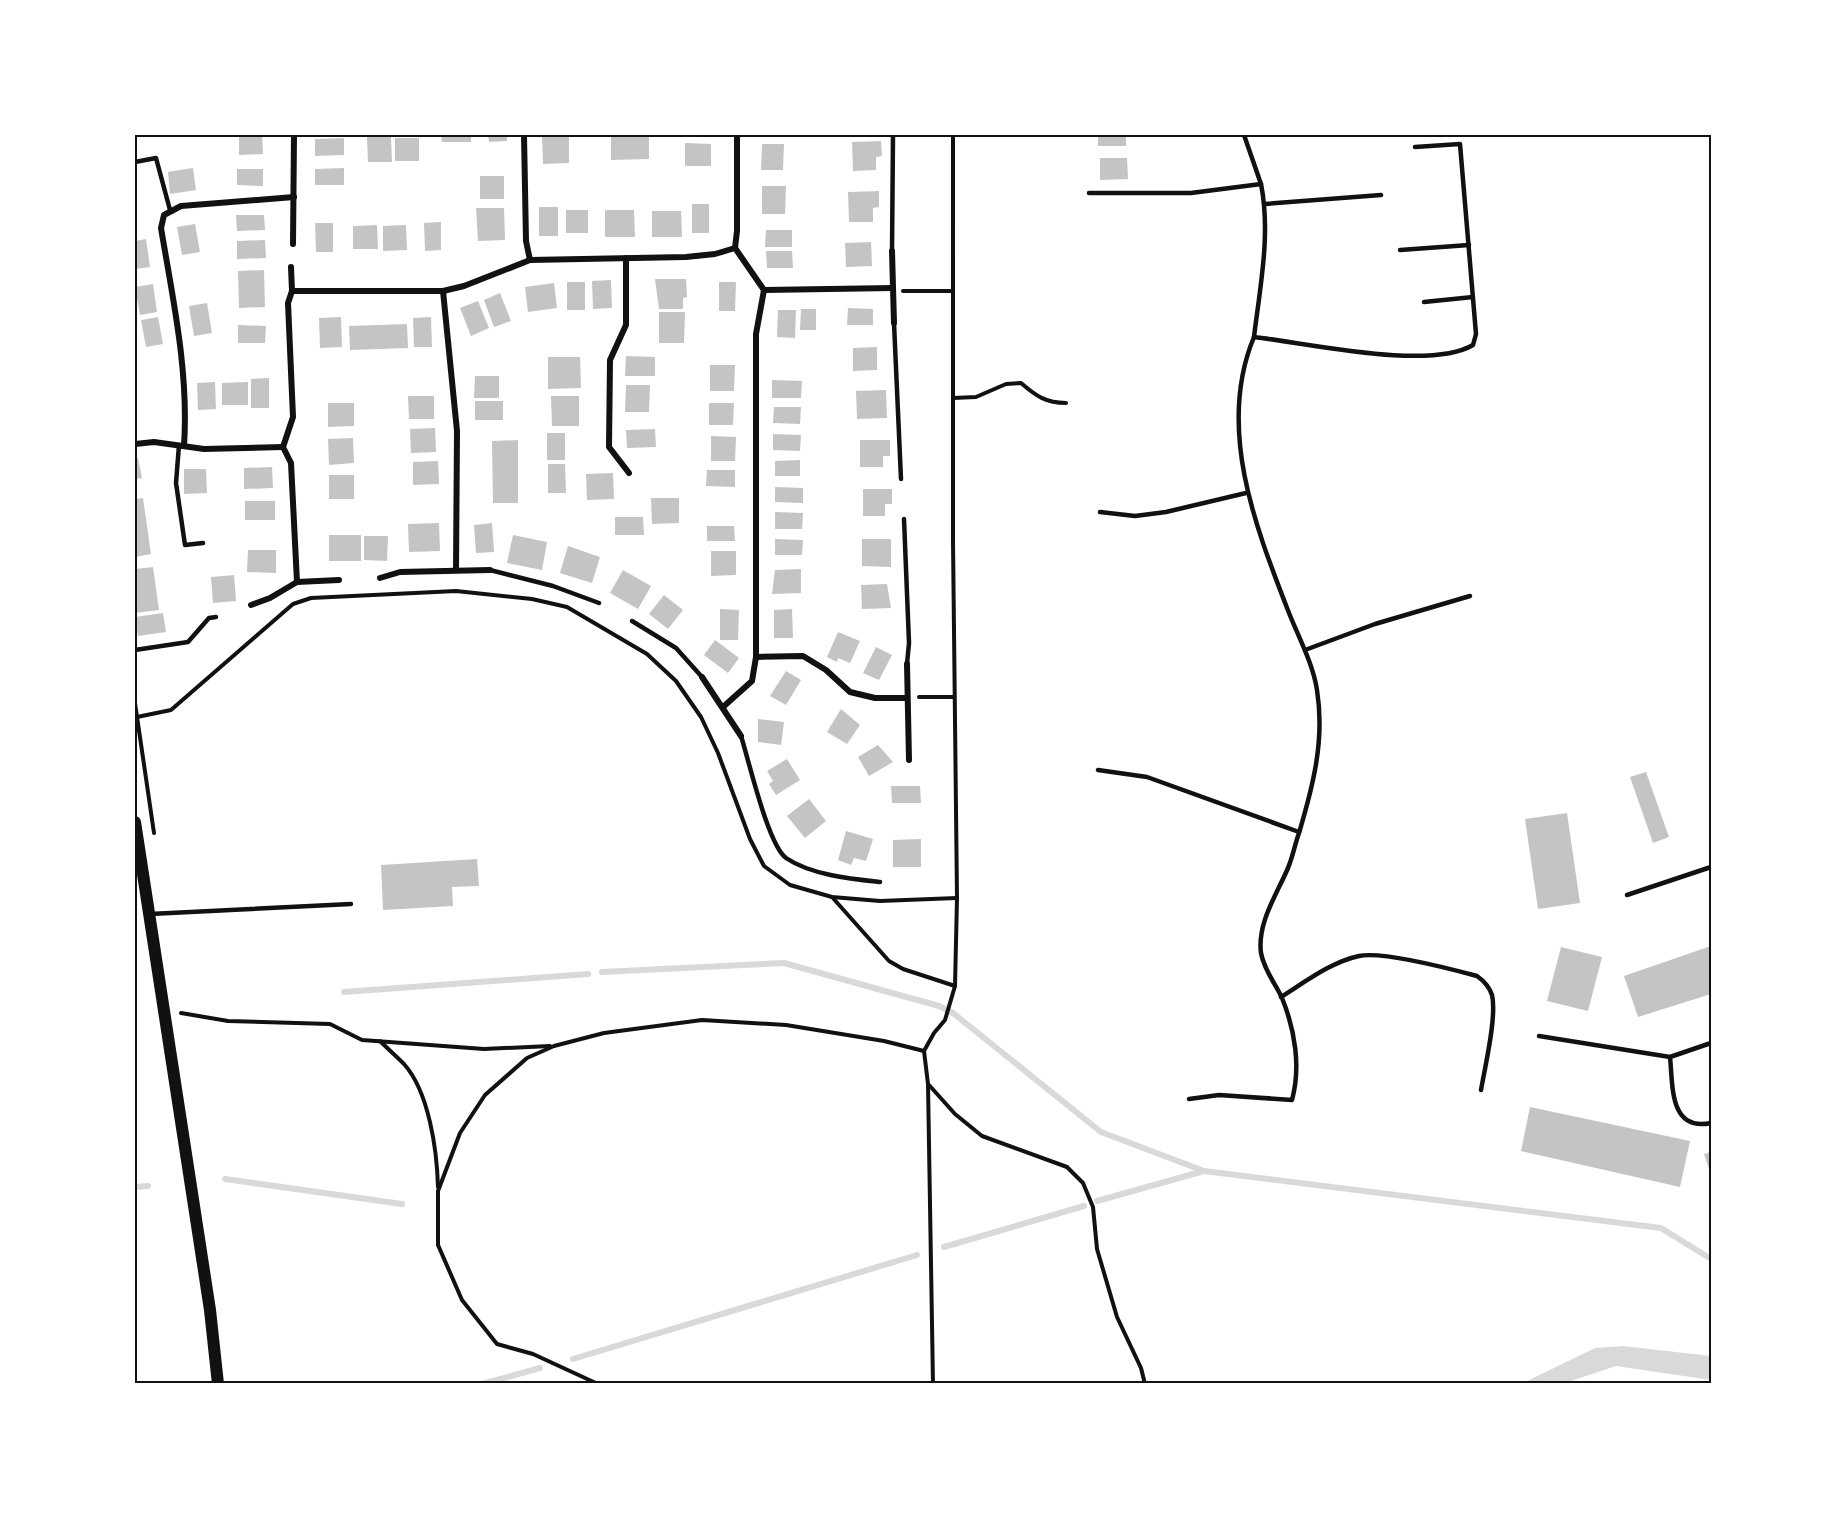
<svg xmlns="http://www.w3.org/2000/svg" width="1846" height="1519" font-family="'Open Sans',sans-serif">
  <rect width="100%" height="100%" fill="#fff"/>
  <polygon fill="#d9d9d9" points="1623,1346 1711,1356 1711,1380 1616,1366 1562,1384 1521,1384 1595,1348"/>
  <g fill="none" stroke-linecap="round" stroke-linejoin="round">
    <g stroke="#d9d9d9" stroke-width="6">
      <polyline points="602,972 784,963 939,1006 953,1013 1101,1132 1204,1171"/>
      <polyline points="344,992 588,974"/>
      <polyline points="225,1179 402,1204"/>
      <polyline points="135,1187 148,1186"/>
      <polyline points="1097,1201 1204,1171 1661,1228 1711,1259"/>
      <polyline points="944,1247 1084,1206"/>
      <polyline points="573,1359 917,1255"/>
      <polyline points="482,1384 540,1368"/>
    </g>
  </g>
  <g fill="#c4c4c4">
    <polygon points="239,135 262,135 263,154 239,155"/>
    <polygon points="441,135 471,135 471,142 442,142"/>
    <polygon points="488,135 507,135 507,141 489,142"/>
    <polygon points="542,135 569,135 569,163 543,164"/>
    <rect x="1098" y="135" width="28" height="11"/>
    <polygon points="611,136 649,136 649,159 611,160"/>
    <polygon points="367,137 391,137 392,162 368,162"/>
    <polygon points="344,138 344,155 315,156 315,139"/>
    <rect x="395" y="138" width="24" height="23"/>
    <polygon points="881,141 882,156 876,157 876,170 853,171 852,142"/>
    <polygon points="685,143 711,144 711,166 685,166"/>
    <polygon points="762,144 784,144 783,170 761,170"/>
    <polygon points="1100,158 1127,158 1128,179 1100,180"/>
    <polygon points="193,168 196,190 170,194 168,172"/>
    <polygon points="344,168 344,185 315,185 315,169"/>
    <polygon points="237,169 263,169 263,186 237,185"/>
    <rect x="480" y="176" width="24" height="23"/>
    <polygon points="762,186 786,186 785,214 762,214"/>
    <polygon points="879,191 879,207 873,208 873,222 849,222 848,192"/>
    <rect x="692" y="204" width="17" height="29"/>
    <rect x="539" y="207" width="19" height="29"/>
    <polygon points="476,208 504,208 505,240 478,241"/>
    <rect x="566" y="210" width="22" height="23"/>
    <polygon points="605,210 634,210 635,237 605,237"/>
    <polygon points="652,211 681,211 682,237 652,237"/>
    <polygon points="236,215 264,215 265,230 237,231"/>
    <polygon points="441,222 441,250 425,251 424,223"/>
    <polygon points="315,223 333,223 333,252 316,252"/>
    <polygon points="195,224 200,252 182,255 177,227"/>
    <polygon points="377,225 378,249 353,249 353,226"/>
    <polygon points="406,225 407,250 383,251 383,226"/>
    <polygon points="766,230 792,230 792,247 765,247"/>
    <polygon points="146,239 150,267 135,269 135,241"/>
    <polygon points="265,240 266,258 237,259 237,241"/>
    <polygon points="871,242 872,266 846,267 845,243"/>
    <polygon points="766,251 792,251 793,268 767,268"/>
    <polygon points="264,270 265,307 239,308 238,271"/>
    <polygon points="655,279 686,279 687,297 683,298 683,309 659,309"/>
    <polygon points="611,280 612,308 593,309 592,281"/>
    <rect x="567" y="282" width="18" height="28"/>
    <polygon points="719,282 736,282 735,311 719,311"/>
    <polygon points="554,283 557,308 528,312 525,287"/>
    <polygon points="153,284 157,312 140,315 135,287"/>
    <polygon points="500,293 511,321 494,327 484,300"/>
    <polygon points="478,301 489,328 471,336 460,308"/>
    <polygon points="207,303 212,333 194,336 189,306"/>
    <polygon points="848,308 873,309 873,325 847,325"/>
    <polygon points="801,309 816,309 816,330 800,330"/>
    <polygon points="778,310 796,310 795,338 777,337"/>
    <polygon points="659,312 685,312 684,343 659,343"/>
    <polygon points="158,317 163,344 146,347 141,320"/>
    <polygon points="341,317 342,347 320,348 319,318"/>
    <polygon points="431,317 432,347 414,347 413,318"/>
    <polygon points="407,324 408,348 350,350 349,326"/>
    <polygon points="238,325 266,326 265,343 238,343"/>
    <polygon points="877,347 877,370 853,371 853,348"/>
    <polygon points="626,356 655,357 655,376 625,376"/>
    <polygon points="548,357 580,357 581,388 548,389"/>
    <polygon points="710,365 735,365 734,391 710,391"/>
    <polygon points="475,376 499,376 499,398 474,398"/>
    <polygon points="269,378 269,408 251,408 251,379"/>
    <polygon points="772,380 802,381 801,398 772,398"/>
    <polygon points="215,382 216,409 198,410 197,383"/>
    <polygon points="248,382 248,405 222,405 222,383"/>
    <polygon points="626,385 650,385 649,412 625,412"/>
    <polygon points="886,390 887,418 857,419 856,391"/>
    <polygon points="408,396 434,396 434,419 409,419"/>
    <polygon points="551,396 579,396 579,426 552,426"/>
    <rect x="475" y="401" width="28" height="19"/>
    <polygon points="328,403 354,403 354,426 328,427"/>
    <polygon points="709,403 734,403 733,425 709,425"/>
    <polygon points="774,407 801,407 800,424 773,423"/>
    <polygon points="435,428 436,452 411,453 410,429"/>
    <polygon points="655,429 656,447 627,448 626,430"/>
    <rect x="547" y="433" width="18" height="27"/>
    <polygon points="773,434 801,435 800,451 773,450"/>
    <polygon points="711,436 736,437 735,461 711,461"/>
    <polygon points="353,438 354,463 329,465 328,439"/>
    <polygon points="518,440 518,503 493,503 492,441"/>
    <polygon points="860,440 890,440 890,456 883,456 883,467 860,467"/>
    <polygon points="135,458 138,458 142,478 135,479"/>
    <polygon points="800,460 800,476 775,476 775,461"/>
    <polygon points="438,461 439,484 413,485 413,462"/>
    <polygon points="548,464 565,464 566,493 548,493"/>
    <polygon points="272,467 273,488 244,489 244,468"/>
    <polygon points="184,469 206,469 207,493 184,494"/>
    <polygon points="707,470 735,470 735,487 706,486"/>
    <polygon points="613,473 614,499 587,500 586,474"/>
    <rect x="329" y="475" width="25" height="24"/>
    <polygon points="775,487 803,488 803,503 775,502"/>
    <polygon points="863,489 892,489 892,504 885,504 885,516 863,516"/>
    <polygon points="143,498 151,554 135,557 135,499"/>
    <polygon points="651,498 679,498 679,523 652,524"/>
    <rect x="245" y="501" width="30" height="19"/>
    <polygon points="775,512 803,513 802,529 775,529"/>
    <polygon points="615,517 643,517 644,535 615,535"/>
    <polygon points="439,523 440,551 409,552 408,524"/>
    <polygon points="492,523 494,552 476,553 474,525"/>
    <polygon points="707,526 734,526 735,541 707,541"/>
    <rect x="329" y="535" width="32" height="26"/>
    <polygon points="513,535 547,542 542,570 507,563"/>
    <polygon points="364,536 388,536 387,561 364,560"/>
    <polygon points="775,539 803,540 802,555 775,555"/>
    <polygon points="862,539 891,539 891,567 862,566"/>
    <polygon points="568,546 600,557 592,583 560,573"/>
    <polygon points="248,550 276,550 276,573 247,572"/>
    <polygon points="711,551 736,551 736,575 711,576"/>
    <polygon points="153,567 159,610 135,613 135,569"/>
    <polygon points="801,569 801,593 772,594 775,570"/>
    <polygon points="623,570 651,586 638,609 610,593"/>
    <polygon points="234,575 236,601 213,603 211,577"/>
    <polygon points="887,584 891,608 862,609 861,585"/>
    <polygon points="664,595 683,610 668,629 649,614"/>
    <polygon points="720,609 739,610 738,640 720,640"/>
    <polygon points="792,609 793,638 774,638 774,610"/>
    <polygon points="163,613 166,632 138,636 135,617"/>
    <polygon points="838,632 860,641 850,663 838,658 837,662 827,657"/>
    <polygon points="715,640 739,658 728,673 704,655"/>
    <polygon points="876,647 892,655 879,680 863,673"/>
    <polygon points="786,671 801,680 786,705 770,696"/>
    <polygon points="841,709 860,725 847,744 827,732"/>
    <polygon points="758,719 784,722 781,745 758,742"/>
    <polygon points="878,745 893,762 869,776 858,757"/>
    <polygon points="787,759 800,780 776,795 769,784 773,781 767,771"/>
    <polygon points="1646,772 1669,837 1653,843 1630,777"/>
    <polygon points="891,786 920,786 921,803 892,803"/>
    <polygon points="809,799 826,821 805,838 787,816"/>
    <polygon points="1567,813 1580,903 1538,909 1525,819"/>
    <polygon points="846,831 873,839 866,861 854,858 851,865 838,860"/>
    <polygon points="921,839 921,867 893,867 893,840"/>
    <polygon points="477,859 479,886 452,887 453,906 383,910 381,865"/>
    <polygon points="1711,946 1711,994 1638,1017 1624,976"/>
    <polygon points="1561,947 1602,957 1588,1011 1547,1001"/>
    <polygon points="1530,1107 1690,1141 1680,1187 1521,1151"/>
    <polygon points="1711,1152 1711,1175 1704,1154"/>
  </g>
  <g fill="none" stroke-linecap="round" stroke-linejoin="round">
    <g stroke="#111" stroke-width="4">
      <polyline points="903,291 953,291"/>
      <path d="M 953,398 L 976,397 L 1006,384 L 1021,383 C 1036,396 1046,403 1066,403"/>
      <polyline points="919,697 954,697"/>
      <polyline points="135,703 154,833"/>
      <polyline points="137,717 171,710 293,604 311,598 456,591 532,599 567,607 647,654 676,681 701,717 718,753 750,839 764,866 790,885 832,897 880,901 957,898"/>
      <polyline points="832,897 889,961 903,969 955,986"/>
      <polyline points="181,1013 228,1021 330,1024 362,1040 484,1049 550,1046"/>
      <path d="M 380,1041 C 388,1049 396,1056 404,1064 C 429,1092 437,1150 438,1187"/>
      <polyline points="929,1085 955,1114 982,1136 1067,1167 1083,1183 1093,1207 1097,1249 1117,1317 1141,1368 1145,1384"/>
      <polyline points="598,1384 533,1354 497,1344 462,1300 438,1245 438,1191 460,1133 485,1095 527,1058 554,1046 604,1033 702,1020 786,1025 884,1041 924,1051"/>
      <polyline points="933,1384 928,1084 924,1051 934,1033 945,1020 955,986 957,898 953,541 953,135"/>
    </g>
    <g stroke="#111" stroke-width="4.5">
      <polyline points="135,162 156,158 170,210"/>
      <path d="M 1261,184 C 1271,234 1260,287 1254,337 C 1307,343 1429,371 1473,345 L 1476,334 L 1460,144 L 1415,147"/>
      <polyline points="1089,193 1191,193 1261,184 1244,135"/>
      <polyline points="1265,204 1381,195"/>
      <polyline points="1400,250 1469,245"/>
      <polyline points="892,251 893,135"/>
      <polyline points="1424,302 1473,297"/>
      <polyline points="894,323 901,479"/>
      <polyline points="179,445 176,483 185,545 203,543"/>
      <polyline points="1100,512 1135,516 1166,512 1246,493"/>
      <polyline points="904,519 909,643 907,664"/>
      <polyline points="490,570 553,586 599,603"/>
      <polyline points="632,621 676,648 702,677"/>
      <polyline points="135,650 188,642 209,618 216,617"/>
      <polyline points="1305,650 1375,624 1470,596"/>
      <path d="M 741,736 C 749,761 768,845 786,858 C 811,875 852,879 880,882"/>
      <polyline points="1098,770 1147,777 1299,832"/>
      <polyline points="1627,895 1711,867"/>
      <polyline points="150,914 351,904"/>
      <path d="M 1281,997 C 1305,982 1331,962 1359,956 C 1383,951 1451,969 1477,976 C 1484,981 1489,986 1492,995 C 1497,1016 1485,1067 1481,1090"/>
      <polyline points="1539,1036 1670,1057 1711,1043"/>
      <path d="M 1670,1057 C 1673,1085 1669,1132 1711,1123"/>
      <path d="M 1189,1099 L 1219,1095 L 1292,1100 C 1301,1067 1295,1030 1282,998 C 1275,983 1264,970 1261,953 C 1257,923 1277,894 1288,868 C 1293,856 1295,844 1299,833 C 1313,786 1325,740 1317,690 C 1313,664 1299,638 1289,613 C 1256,528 1216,428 1254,337"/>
    </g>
    <g stroke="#111" stroke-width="6">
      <polyline points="524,135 526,241 530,260"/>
      <polyline points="293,244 294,135"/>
      <polyline points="735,248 737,231 737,135"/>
      <polyline points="735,248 764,290"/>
      <polyline points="892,251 894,323"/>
      <polyline points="626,258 626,325 610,360 609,447 629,473"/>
      <polyline points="764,290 893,288"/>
      <polyline points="292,291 443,291 464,286 530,260 686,257 715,254 735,248"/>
      <polyline points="443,291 457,431 456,570"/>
      <polyline points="135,444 154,442 204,449 283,447"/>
      <path d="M 184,446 C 189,372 173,300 161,228 L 164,215 L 181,206 L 294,197"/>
      <polyline points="283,447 293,417 288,303 292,291 291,267"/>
      <polyline points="283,447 291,463 297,582"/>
      <polyline points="380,578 400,572 490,570"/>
      <polyline points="251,605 270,598 297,582 339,580"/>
      <polyline points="756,657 803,656 826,670 850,692 875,698 907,698"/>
      <polyline points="907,664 909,760"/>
      <polyline points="702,677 741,736"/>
      <polyline points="723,707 752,681 756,657 756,334 764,290"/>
    </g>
    <polyline stroke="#111" stroke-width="12" points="135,822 210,1310 218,1384"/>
  </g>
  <rect width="1846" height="1519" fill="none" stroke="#ffffff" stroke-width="273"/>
  <rect x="136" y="136" width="1574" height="1246" fill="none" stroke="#111" stroke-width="2"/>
</svg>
